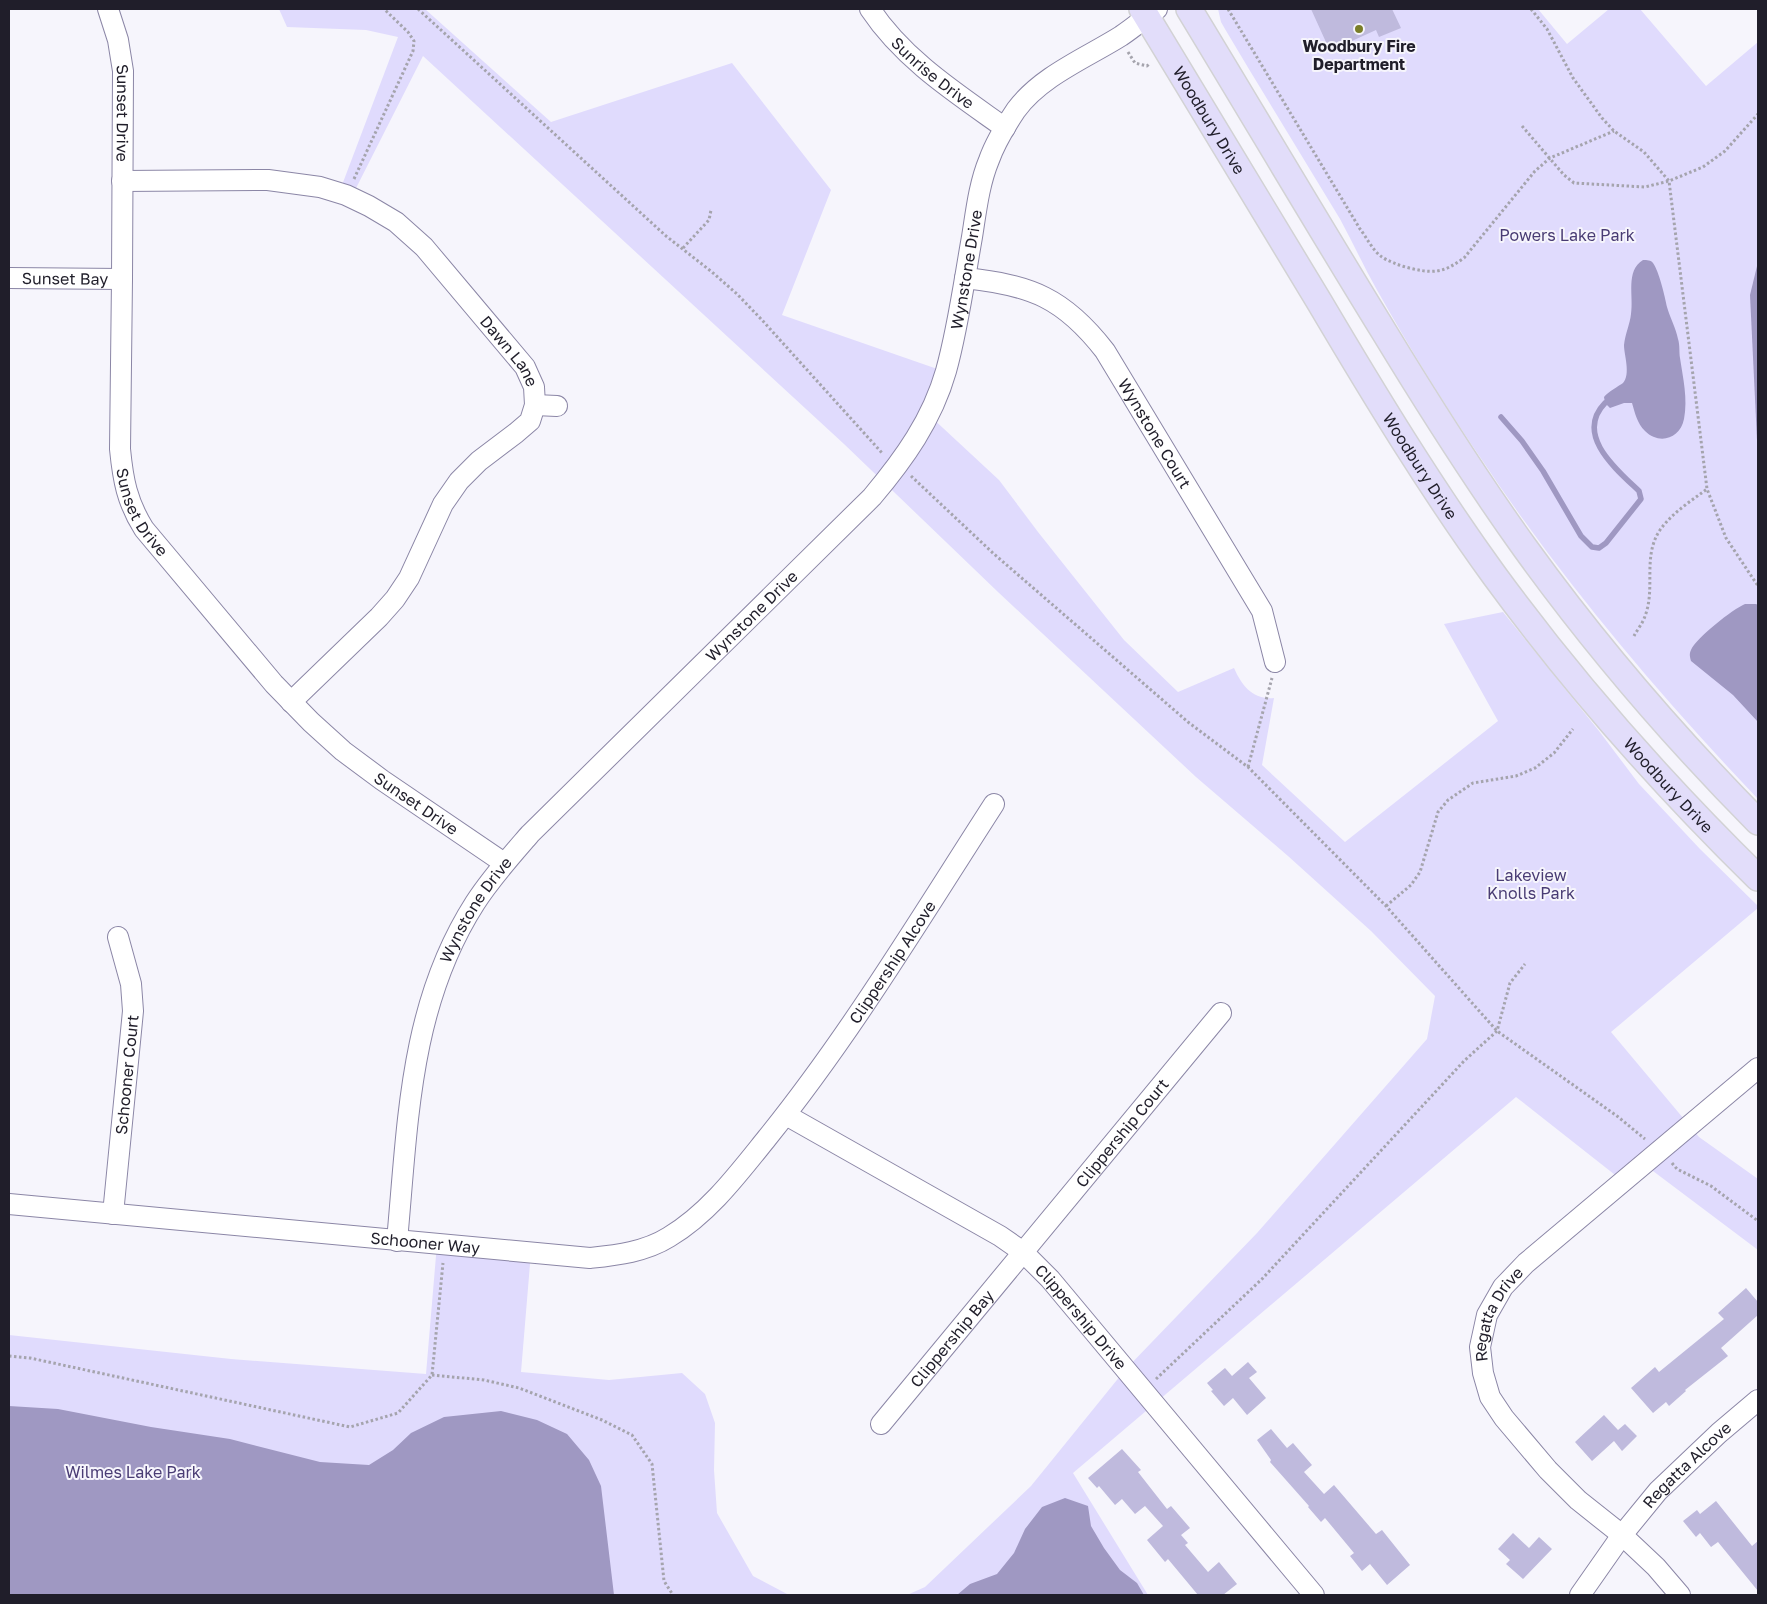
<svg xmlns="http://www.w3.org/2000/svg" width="1767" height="1604" font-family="'Golos Text',sans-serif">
  <rect width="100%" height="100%" fill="#f6f5fc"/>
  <g fill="#e0dbfd">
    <path d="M 279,9 L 425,9 L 551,122 L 732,63 L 831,190 L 782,315 L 946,372 L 929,415 L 999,480 L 1038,532 L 1124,640 L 1178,692 L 1234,668 C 1242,686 1253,700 1274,698 L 1262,765 L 1345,842 L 1498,721 L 1444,624 L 1503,612 L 1599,731 L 1639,784 L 1700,849 L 1758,906 L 1758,908 L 1611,1032 L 1699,1137 L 1758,1179 L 1758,1250 L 1645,1165 L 1624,1182 L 1516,1097 L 1073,1473 L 1148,1595 L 907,1595 L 925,1587 L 1031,1486 L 1125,1370 L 1257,1233 L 1427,1039 L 1435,996 L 1371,931 L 1288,856 L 1196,777 L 998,592 L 844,444 L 423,56 L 351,198 L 339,193 L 398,37 L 366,30 L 287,27 Z"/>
    <path d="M 1218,9 L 1538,9 L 1567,44 L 1609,9 L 1640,9 L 1706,86 L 1758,42 L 1758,799 C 1658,694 1565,584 1484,463 C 1446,407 1410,349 1377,290 C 1364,267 1353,243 1340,219 C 1302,156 1263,93 1225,29 L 1221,22 Z"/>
    <polygon points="437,1244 531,1252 521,1372 609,1380 682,1373 705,1394 715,1423 714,1470 717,1513 753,1576 789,1595 9,1595 9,1335 231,1359 426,1374"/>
  </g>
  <g fill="#9f98c2">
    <path d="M 1643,260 C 1647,260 1651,260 1653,263 C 1659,271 1665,297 1667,307 C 1670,318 1676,328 1678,339 C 1680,345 1679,352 1680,358 C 1683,378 1688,399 1684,419 C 1680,439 1659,445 1645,431 C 1637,423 1635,413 1632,403 L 1624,403 L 1610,408 L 1605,403 L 1604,397 C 1609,391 1619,386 1623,383 C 1631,374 1624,355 1624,345 C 1625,334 1630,324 1631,314 C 1634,296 1625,271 1643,260 Z"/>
    <polygon points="1758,262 1758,461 1750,295"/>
    <path d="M 1745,604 L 1756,604 L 1758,605 L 1758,722 L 1733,695 L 1691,661 C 1690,657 1689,654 1691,650 C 1696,638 1733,609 1745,604 Z"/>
    <polygon points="9,1406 58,1409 151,1427 230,1439 320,1462 369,1465 393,1450 411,1433 444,1417 501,1411 537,1420 567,1434 589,1460 601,1486 614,1595 9,1595"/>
    <polygon points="1065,1498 1088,1506 1091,1526 1104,1548 1120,1570 1137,1583 1144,1595 957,1595 970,1584 997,1574 1014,1553 1025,1529 1042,1507"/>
  </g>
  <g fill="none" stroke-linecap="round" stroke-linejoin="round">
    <path stroke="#9f98c2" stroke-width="5.5" d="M 1501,417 L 1522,441 L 1543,471 L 1581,536 L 1592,547 L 1599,548 L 1606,543 L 1641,499 L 1639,491 C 1617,470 1574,435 1605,403"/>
  </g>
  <g fill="#bfbadd">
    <polygon points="1311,9 1392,9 1401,28 1379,37 1376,30 1330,51"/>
    <polygon points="1746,1288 1758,1302 1758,1315 1721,1348 1728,1356 1685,1390 1686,1391 1669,1406 1666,1402 1653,1413 1631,1388 1655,1367 1659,1372 1724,1319 1718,1313"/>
    <polygon points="1248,1362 1257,1372 1249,1378 1266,1398 1247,1415 1233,1398 1224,1406 1211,1391 1213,1390 1207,1383 1225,1368 1232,1376"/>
    <polygon points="1604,1415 1618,1430 1625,1424 1637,1436 1622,1451 1614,1441 1592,1461 1575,1442"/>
    <polygon points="1271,1429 1287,1448 1293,1443 1312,1465 1304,1472 1324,1494 1334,1485 1376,1534 1382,1530 1410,1565 1387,1585 1370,1564 1362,1571 1350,1556 1354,1553 1325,1518 1321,1522 1308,1507 1309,1506 1270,1462 1271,1460 1257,1440"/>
    <polygon points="1122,1449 1141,1470 1138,1472 1167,1509 1171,1506 1190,1528 1181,1535 1188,1543 1185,1545 1208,1572 1219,1562 1237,1584 1223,1595 1198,1595 1168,1559 1165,1562 1147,1540 1163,1526 1145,1506 1135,1514 1122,1499 1115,1505 1099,1486 1097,1488 1088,1478"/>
    <polygon points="1716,1501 1752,1546 1758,1541 1758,1591 1718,1542 1711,1547 1700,1533 1696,1537 1683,1521 1697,1510 1700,1514"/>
    <polygon points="1513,1533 1529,1548 1539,1537 1552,1549 1523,1579 1506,1564 1510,1560 1498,1549"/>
  </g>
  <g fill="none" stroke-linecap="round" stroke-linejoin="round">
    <g stroke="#8b86a6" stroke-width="22">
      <g id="minor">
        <path id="s1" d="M 108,9 L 118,40 L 123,71 L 122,279 L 120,449 C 123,480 127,502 144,529 L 274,684 L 311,722 L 343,751 L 382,780 L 504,863"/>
        <path id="s2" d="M 870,9 C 904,60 956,93 1005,128"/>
        <path id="s3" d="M 122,181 L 268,180 L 320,187 L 346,195 L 369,206 L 396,222 L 424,247 L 525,367 L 534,387 L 535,405 L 530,421 L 516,433 L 479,461 L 459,481 L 443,504 L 409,578 L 395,599 L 379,617 L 291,702"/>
        <path id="s4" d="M 9,278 L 122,279"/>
        <path id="s5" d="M 965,278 C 1031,285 1064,298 1105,351 L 1262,611 L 1275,662"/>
        <polyline points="535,405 557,406"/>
        <path id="s6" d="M 786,1115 L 1000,1236 L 1023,1252 L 1050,1279 L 1314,1595"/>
        <path id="s7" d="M 9,1204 L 590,1258 C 617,1255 645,1252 669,1237 C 709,1213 738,1174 767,1138 C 851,1034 921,917 994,804"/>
        <path id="s8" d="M 113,1214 L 133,1011 L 131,984 L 118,937"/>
        <path id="s9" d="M 397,1241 C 408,1123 409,1006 475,903 C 491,878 511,856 530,834 L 872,497 C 904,459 932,420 946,371 C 958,328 964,282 972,237 C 976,212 979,184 989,160 C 995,143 1006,125 1016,110 C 1041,76 1086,58 1121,36 C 1133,28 1145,18 1157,9"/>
        <path id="s10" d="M 881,1424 L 1221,1013"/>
        <path id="s11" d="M 1580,1595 L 1622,1535 L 1658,1491 L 1719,1433 L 1758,1400"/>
        <path id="s12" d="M 1680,1595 L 1656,1567 L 1622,1535 L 1578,1500 L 1548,1470 L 1504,1418 L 1490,1397 L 1483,1373 L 1480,1347 L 1487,1315 L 1503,1287 L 1526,1263 L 1758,1068"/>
      </g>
    </g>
    <g stroke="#d2d2d4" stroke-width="28">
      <g id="major">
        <path id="s13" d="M 1142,9 C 1201,107 1261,205 1320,303 C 1375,396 1431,488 1494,575 C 1573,683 1662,784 1758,878"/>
        <path d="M 1189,9 C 1254,116 1317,223 1383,330 C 1428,404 1474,477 1525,548 C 1595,645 1674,737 1758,822"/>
      </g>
    </g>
    <g stroke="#a5a4ad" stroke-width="3" stroke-dasharray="2.5 2.5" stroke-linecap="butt">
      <polyline points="418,9 666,236 712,272 737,294 762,320 883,454"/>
      <path d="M 1228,9 L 1360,229 C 1367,238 1373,251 1382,257 C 1394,265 1422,273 1436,271 C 1447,270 1455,264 1464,258 L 1535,171 L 1550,158 L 1614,131"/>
      <polyline points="1531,9 1547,29 1573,78 1602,118 1614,131 1644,152 1669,181 1707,489 1726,538 1758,586"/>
      <polyline points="1128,52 1135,63 1147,66 1150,63"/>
      <polyline points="1522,126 1564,175 1574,183 1645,187 1669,181 1703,167 1725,151 1758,114"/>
      <polyline points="354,179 413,51 414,41 408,32 384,9"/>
      <polyline points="683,248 709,220 711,210"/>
      <polyline points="911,476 994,554 1188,722 1248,767 1386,906 1497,1031 1617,1116 1645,1139"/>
      <path d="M 1634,636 C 1637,630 1643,623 1645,616 C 1656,588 1642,557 1660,530 C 1672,513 1691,501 1707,489"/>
      <polyline points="1248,767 1272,678"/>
      <polyline points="1386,906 1411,885 1420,872 1438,812 1448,800 1473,783 1516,776 1535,768 1554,753 1573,729"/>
      <polyline points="1672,1163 1677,1169 1711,1186 1758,1221"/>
      <polyline points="9,1356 30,1358 350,1427 398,1413 432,1375 443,1263"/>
      <polyline points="432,1375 484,1380 519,1388 602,1420 632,1435 652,1464 664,1581 673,1595"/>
      <polyline points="1156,1379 1262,1279 1464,1061 1497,1031 1510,983 1525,964"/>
    </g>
    <use href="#minor" stroke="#fff" stroke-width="20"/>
    <use href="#major" stroke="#e2ddfa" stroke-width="25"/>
  </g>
  <circle fill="#7a7e28" stroke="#f6f5fc" stroke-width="2" cx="1359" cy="29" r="5"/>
  <g text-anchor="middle" stroke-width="4" stroke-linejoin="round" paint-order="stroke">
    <g font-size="16" font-weight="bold" fill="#201e2a" stroke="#f6f5fc">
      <text x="1359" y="52">Woodbury Fire<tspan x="1359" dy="18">Department</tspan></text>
    </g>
    <g font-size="16" fill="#201e2a" stroke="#f6f5fc">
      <text dy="6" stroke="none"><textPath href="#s2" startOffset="90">Sunrise Drive</textPath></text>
      <text dy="6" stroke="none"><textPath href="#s1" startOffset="106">Sunset Drive</textPath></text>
      <text dy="6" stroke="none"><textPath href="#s13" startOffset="130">Woodbury Drive</textPath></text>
      <text dy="6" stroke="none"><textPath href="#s9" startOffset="1170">Wynstone Drive</textPath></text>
      <text dy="6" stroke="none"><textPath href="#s4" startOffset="56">Sunset Bay</textPath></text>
      <text dy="6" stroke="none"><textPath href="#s3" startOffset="455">Dawn Lane</textPath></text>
      <text dy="6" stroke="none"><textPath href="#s5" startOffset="260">Wynstone Court</textPath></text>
      <text dy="6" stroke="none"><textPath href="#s13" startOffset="535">Woodbury Drive</textPath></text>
      <text dy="6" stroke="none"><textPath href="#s1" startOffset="510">Sunset Drive</textPath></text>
      <text dy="6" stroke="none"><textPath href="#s9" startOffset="750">Wynstone Drive</textPath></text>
      <text dy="6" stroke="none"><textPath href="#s13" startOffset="940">Woodbury Drive</textPath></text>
      <text dy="6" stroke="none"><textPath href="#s1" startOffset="915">Sunset Drive</textPath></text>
      <text dy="6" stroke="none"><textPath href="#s9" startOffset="345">Wynstone Drive</textPath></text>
      <text dy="6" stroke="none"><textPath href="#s7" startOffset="1022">Clippership Alcove</textPath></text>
      <text dy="6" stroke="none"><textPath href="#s8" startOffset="140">Schooner Court</textPath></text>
      <text dy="6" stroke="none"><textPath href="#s10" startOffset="378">Clippership Court</textPath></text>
      <text dy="6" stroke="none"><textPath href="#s7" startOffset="418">Schooner Way</textPath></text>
      <text dy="6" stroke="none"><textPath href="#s12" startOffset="364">Regatta Drive</textPath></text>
      <text dy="6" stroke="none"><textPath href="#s6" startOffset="361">Clippership Drive</textPath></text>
      <text dy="6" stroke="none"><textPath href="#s10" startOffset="111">Clippership Bay</textPath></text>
      <text dy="6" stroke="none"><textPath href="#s11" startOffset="169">Regatta Alcove</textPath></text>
    </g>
    <g font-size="16" fill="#493c74" stroke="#f6f5fc">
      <text x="1567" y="241">Powers Lake Park</text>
      <text x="1531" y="881">Lakeview<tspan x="1531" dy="18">Knolls Park</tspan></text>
      <text x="133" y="1478">Wilmes Lake Park</text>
    </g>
  </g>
  <rect width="1767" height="1604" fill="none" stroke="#201e2a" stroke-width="20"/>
</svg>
